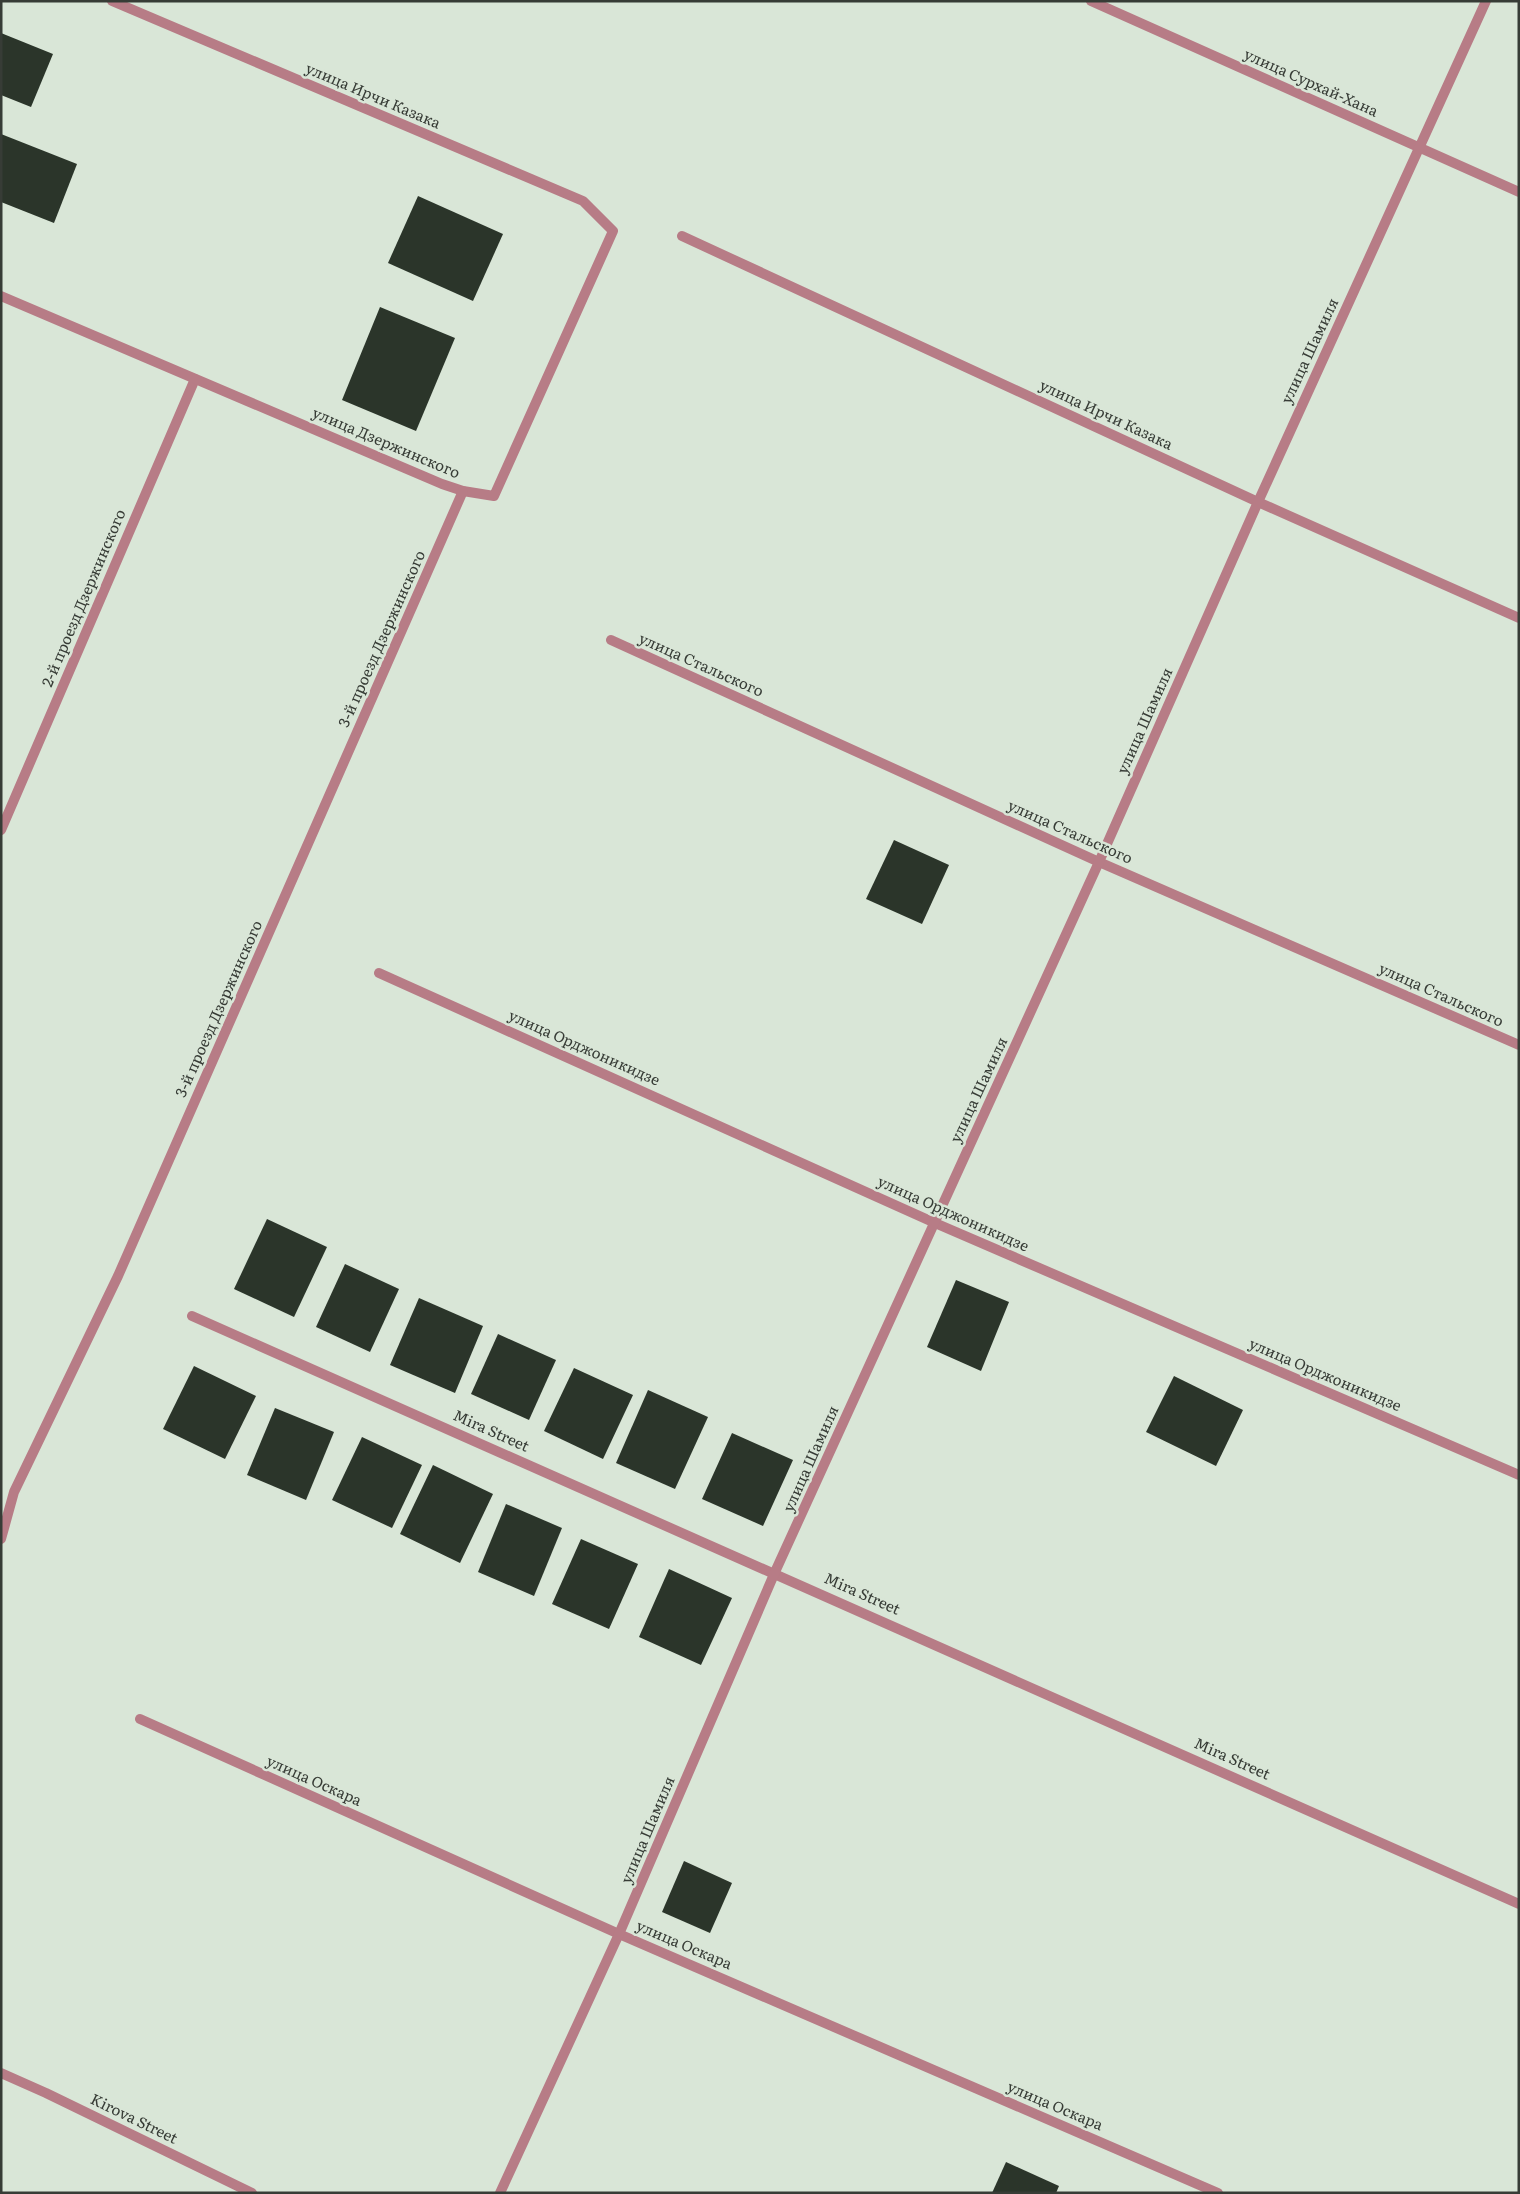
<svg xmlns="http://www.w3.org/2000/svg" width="1520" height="2194" font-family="Literata,serif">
  <rect width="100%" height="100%" fill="#d9e6d7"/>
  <g fill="#2b352a">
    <polygon points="1,33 53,54 31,107 1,95"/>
    <polygon points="1,134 77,164 54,223 1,202"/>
    <polygon points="418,196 503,234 473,301 388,263"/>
    <polygon points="380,307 455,338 416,431 342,400"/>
    <polygon points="894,840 949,865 922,924 866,899"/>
    <polygon points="267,1219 327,1247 294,1317 234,1289"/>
    <polygon points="345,1264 399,1289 370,1352 316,1327"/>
    <polygon points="956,1280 1009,1302 981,1371 927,1347"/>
    <polygon points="419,1298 483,1326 455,1393 390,1365"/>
    <polygon points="498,1334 556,1360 529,1420 471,1394"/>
    <polygon points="194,1366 256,1396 225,1459 163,1429"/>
    <polygon points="574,1368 633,1395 603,1459 544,1431"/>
    <polygon points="1174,1376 1243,1410 1216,1466 1146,1432"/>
    <polygon points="648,1390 708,1417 675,1489 616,1463"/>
    <polygon points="275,1408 334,1432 306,1500 247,1475"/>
    <polygon points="732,1433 793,1460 763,1526 702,1499"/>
    <polygon points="362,1437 422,1465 392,1528 332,1500"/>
    <polygon points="433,1465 493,1494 460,1563 400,1534"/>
    <polygon points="506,1504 562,1528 534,1596 478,1572"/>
    <polygon points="581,1539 638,1564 609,1629 552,1604"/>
    <polygon points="669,1569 732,1598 701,1665 639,1637"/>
    <polygon points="684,1861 732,1883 710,1933 662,1912"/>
    <polygon points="1006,2162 1059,2186 1056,2193 992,2193"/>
  </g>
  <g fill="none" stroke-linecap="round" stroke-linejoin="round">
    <polyline stroke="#b77c86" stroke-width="10" points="1,830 195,379"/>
    <g stroke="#b77c86" stroke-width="10">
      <polyline points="1091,1 1519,192"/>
      <polyline points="682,236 1258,502 1519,618"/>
      <polyline points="1,296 442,484 463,491 494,496 613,231 583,201 112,1"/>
      <polyline points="611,640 1099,862 1519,1045"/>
      <polyline points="379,973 935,1223 1519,1475"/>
      <polyline points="192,1316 1519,1904"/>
      <polyline points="1,1539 14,1492 118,1276 463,491"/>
      <polyline points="140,1719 619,1934 1218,2193"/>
      <polyline points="1,2073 46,2093 252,2193"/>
      <polyline points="500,2193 619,1934 775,1572 1099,862 1258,502 1486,1"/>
    </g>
  </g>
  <g text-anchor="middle" stroke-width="5" stroke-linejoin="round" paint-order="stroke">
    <g font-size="15" fill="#373c36" stroke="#d9e6d7">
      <text transform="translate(1311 83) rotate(24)" y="5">улица Сурхай-Хана</text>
      <text transform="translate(373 96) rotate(23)" y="5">улица Ирчи Казака</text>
      <text transform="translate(1310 351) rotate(-65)" y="5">улица Шамиля</text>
      <text transform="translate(1106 415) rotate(25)" y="5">улица Ирчи Казака</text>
      <text transform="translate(386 443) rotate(23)" y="5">улица Дзержинского</text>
      <text transform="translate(84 598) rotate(-67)" y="5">2-й проезд Дзержинского</text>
      <text transform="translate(382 639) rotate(-66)" y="5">3-й проезд Дзержинского</text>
      <text transform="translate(701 665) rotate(24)" y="5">улица Стальского</text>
      <text transform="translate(1145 721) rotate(-66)" y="5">улица Шамиля</text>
      <text transform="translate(1070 832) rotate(24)" y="5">улица Стальского</text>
      <text transform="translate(1441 995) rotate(24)" y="5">улица Стальского</text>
      <text transform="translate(219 1009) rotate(-66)" y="5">3-й проезд Дзержинского</text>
      <text transform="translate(584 1048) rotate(24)" y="5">улица Орджоникидзе</text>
      <text transform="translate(979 1090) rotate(-65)" y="5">улица Шамиля</text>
      <text transform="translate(953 1214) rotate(24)" y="5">улица Орджоникидзе</text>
      <text transform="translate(1325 1375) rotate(23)" y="5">улица Орджоникидзе</text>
      <text transform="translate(491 1431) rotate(24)" y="5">Mira Street</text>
      <text transform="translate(811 1459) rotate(-66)" y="5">улица Шамиля</text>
      <text transform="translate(862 1594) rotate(24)" y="5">Mira Street</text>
      <text transform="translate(1232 1759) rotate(24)" y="5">Mira Street</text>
      <text transform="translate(314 1781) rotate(24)" y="5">улица Оскара</text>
      <text transform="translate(648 1830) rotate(-67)" y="5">улица Шамиля</text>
      <text transform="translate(684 1945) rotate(23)" y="5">улица Оскара</text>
      <text transform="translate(1055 2106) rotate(23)" y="5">улица Оскара</text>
      <text transform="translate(134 2119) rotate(26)" y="5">Kirova Street</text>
    </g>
  </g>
  <rect width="1520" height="2194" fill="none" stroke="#373c36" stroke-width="5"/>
</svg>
